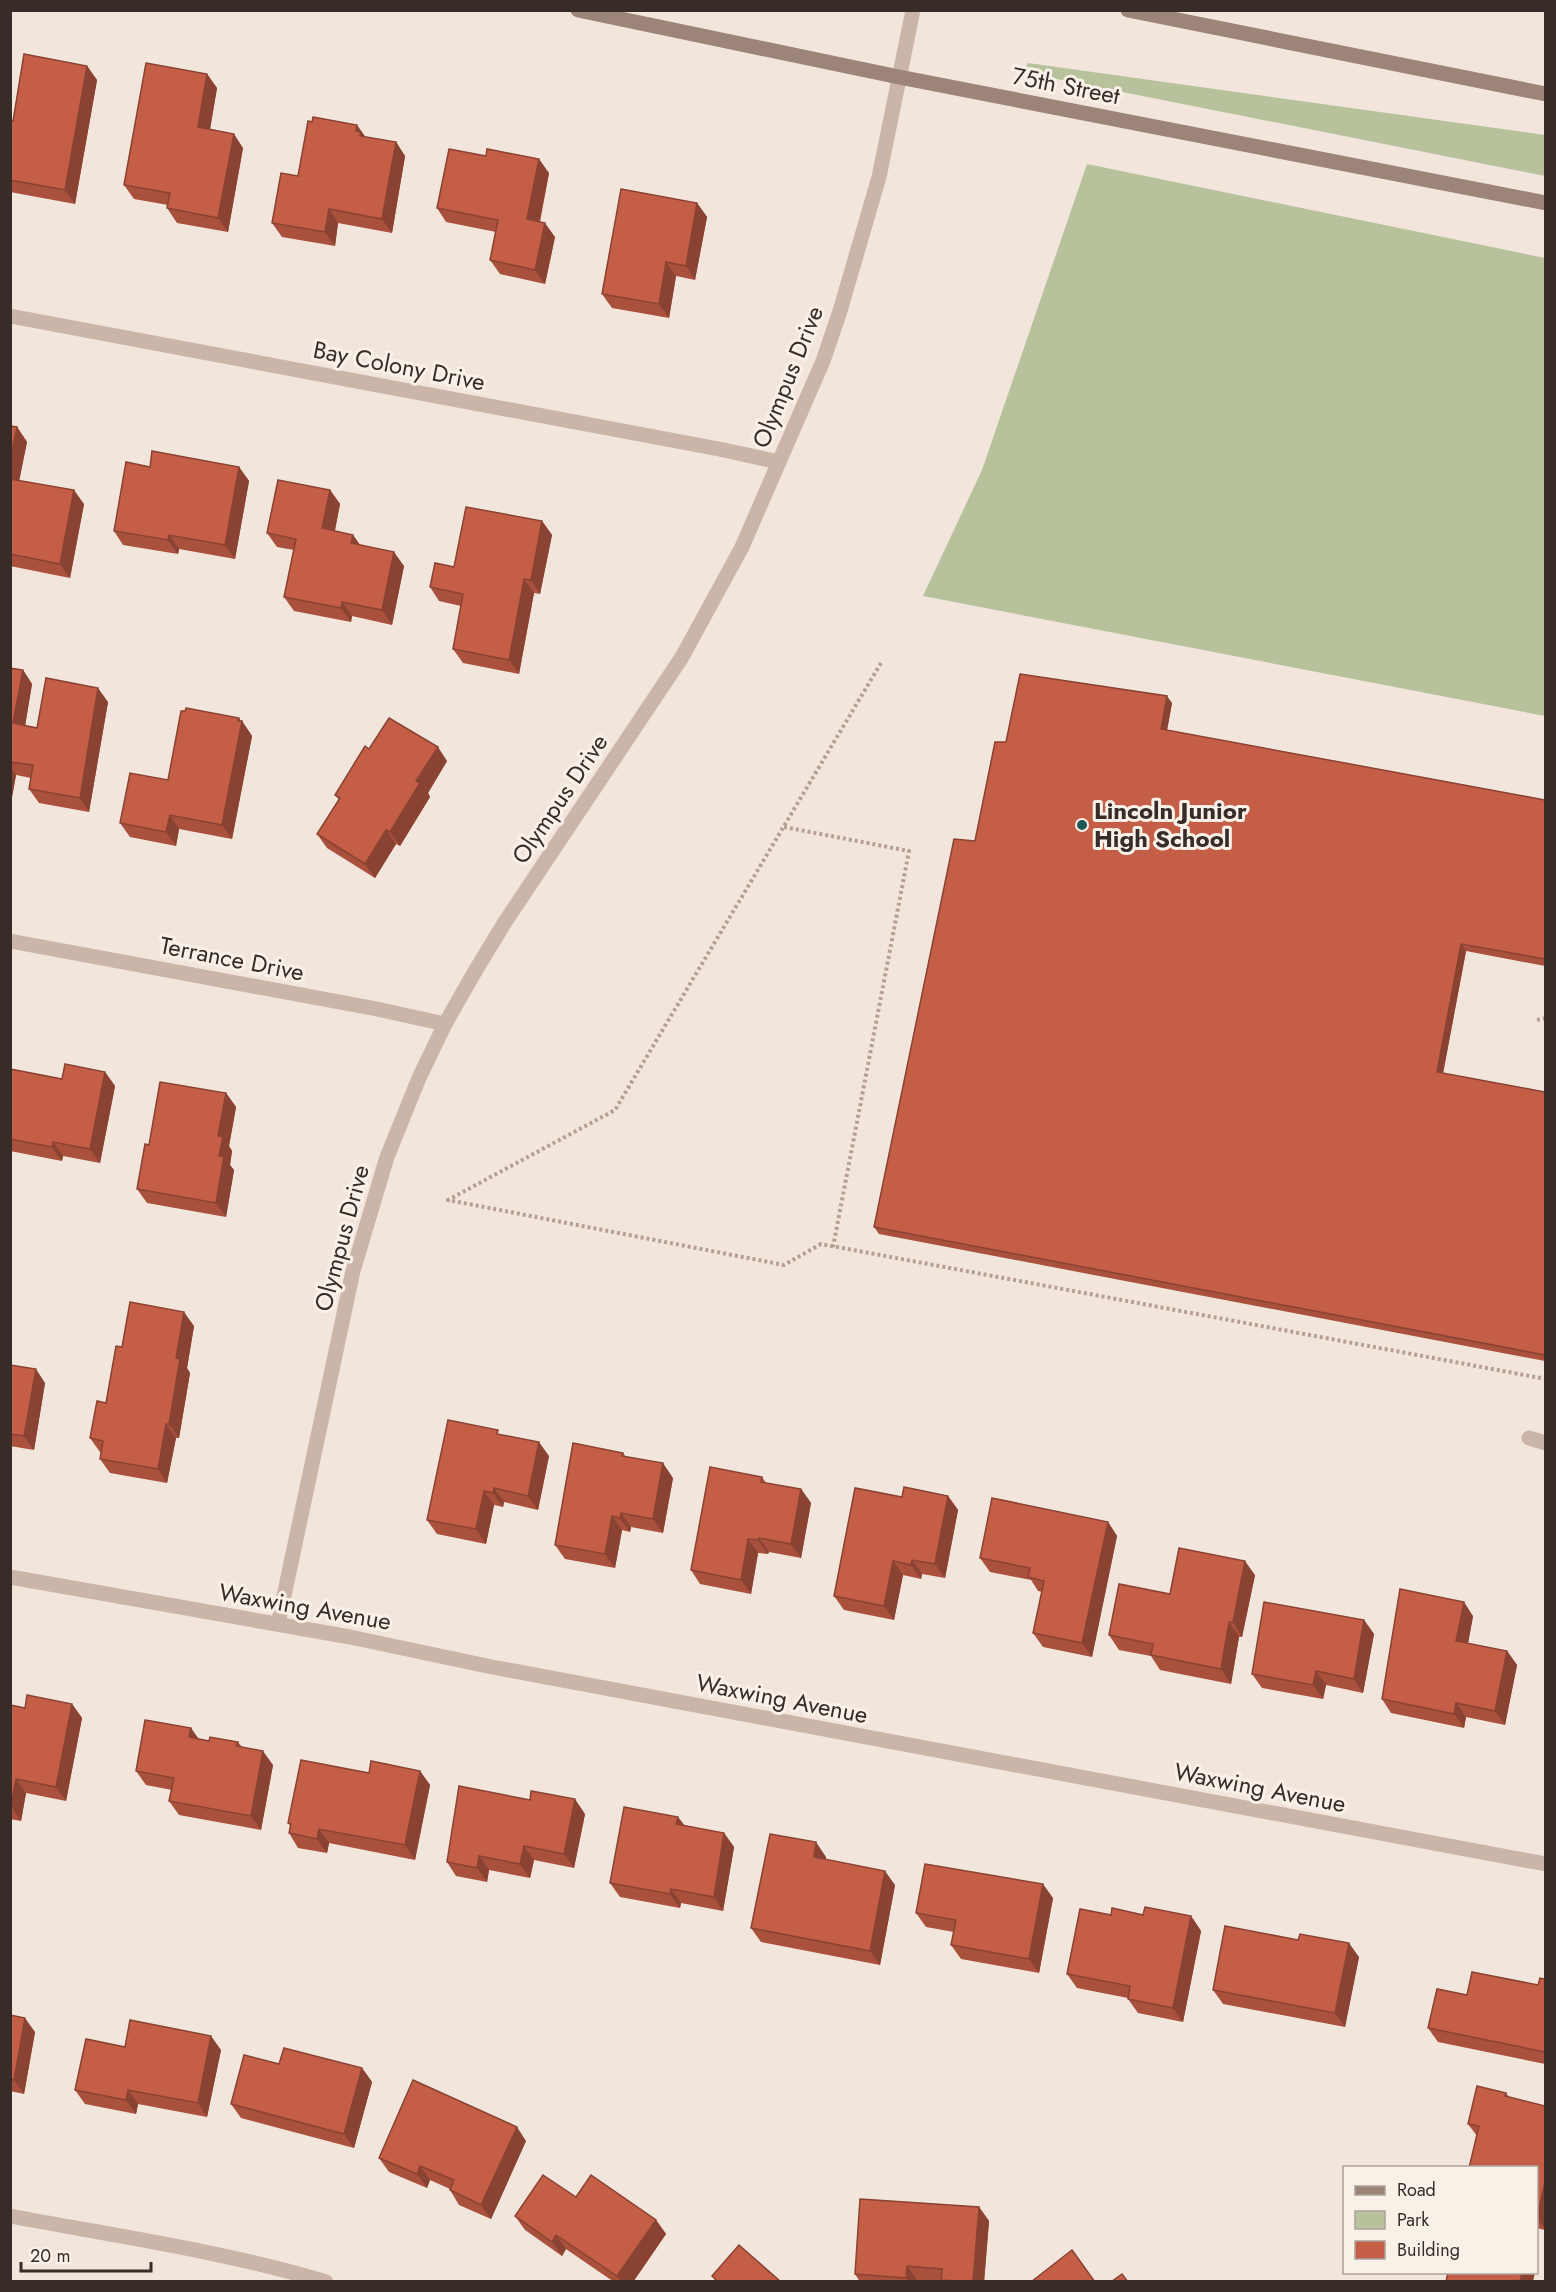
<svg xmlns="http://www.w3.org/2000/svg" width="1556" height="2292" font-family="Jost,sans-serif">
  <rect width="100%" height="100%" fill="#f2e6dc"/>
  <g fill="#b7c19c">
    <polygon points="1028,63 1545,135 1545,176 1027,73 1024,69"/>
    <polygon points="1087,164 1545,258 1545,716 923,596 982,470"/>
  </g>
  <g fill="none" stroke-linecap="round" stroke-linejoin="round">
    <g stroke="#b69f92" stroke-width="4" stroke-dasharray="3 3" stroke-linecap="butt">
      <polyline points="881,663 615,1110 448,1200 784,1265 821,1244 1546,1379"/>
      <polyline points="784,827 909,851 833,1247"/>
      <polyline points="1537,1020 1546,1018"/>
    </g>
    <polyline stroke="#cab5a8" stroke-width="15" points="1529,1438 1546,1443"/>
    <g stroke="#cab5a8" stroke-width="15">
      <polyline points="10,316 719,449 779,462"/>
      <polyline points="10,941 377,1009 445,1024"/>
      <polyline points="10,1577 350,1637 492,1667 1546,1864"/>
      <polyline points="278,1624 353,1271 387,1157 419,1078 445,1024 474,973 505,922 682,657 742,547 823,361 840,311 879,177 913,10"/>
      <path d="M 10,2216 C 116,2236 223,2251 326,2282"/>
    </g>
    <g stroke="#9d8479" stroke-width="15">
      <polyline points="578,10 899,77 1546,203"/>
      <polyline points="1128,10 1546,94"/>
    </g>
  </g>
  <g fill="#a9513d">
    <polygon points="87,66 97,80 75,204 10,192 10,120 13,121"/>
    <polygon points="207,74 217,88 210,129 243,148 228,232 177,223 167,208 168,205 134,199 124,185"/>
    <polygon points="365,137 396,142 405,156 392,233 338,223 335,246 282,237 272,223 298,176"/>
    <polygon points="549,173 540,222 555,237 545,284 500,274 490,260 496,232 446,222 437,208"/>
    <polygon points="697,203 707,217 695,280 676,276 669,318 612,308 602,294"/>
    <polygon points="10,426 17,427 27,442 19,480 84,504 70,578 10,566"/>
    <polygon points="150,467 239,467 249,481 235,559 179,549 178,554 123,545 114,531"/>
    <polygon points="330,490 340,504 335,531 353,535 359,544 404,566 392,625 352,616 351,622 294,611 284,597 294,550 277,547 267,533"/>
    <polygon points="542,521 552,535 540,594 534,593 519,674 463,663 453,649 461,606 439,601 430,587 454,567"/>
    <polygon points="10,668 23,670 32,684 25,726 37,728 108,702 89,812 39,803 29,789 31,778 16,775 10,808"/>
    <polygon points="1172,703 1167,730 1545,800 1545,966 1466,951 1443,1073 1545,1092 1545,1361 879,1234 874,1227 975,841 1006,742"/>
    <polygon points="241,721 242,721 252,736 232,839 179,829 176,846 130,837 120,823 168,780"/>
    <polygon points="369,749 447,761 428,793 430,797 400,846 396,844 375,878 327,848 317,834 339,800 335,795"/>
    <polygon points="10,1069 62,1079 105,1072 115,1086 100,1163 63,1156 62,1161 10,1151"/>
    <polygon points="226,1093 236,1107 229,1146 232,1151 230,1165 234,1170 226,1217 147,1203 137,1189 149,1145"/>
    <polygon points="194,1326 187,1368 190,1373 179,1438 176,1438 167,1483 110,1473 100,1459 102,1453 100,1452 90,1438 106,1403 122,1347"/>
    <polygon points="10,1365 45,1383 34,1450 10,1446"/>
    <polygon points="501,1435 549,1456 538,1510 504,1502 503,1507 494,1505 486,1544 437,1534 427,1520"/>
    <polygon points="623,1453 626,1457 673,1478 663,1533 631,1527 630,1532 622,1530 615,1568 565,1559 555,1545"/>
    <polygon points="762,1477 766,1483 801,1489 811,1503 801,1558 769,1552 768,1554 758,1553 751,1594 700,1584 691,1570"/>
    <polygon points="948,1496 958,1510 945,1578 922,1574 921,1579 903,1575 894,1620 844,1610 834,1596 902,1497"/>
    <polygon points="1108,1522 1117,1536 1092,1657 1043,1647 1033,1633 1042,1592 1038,1591 1031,1580 990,1572 980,1558"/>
    <polygon points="1255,1575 1242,1637 1239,1637 1231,1684 1160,1670 1151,1656 1119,1650 1109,1635 1170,1594"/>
    <polygon points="1473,1616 1468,1643 1507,1651 1517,1665 1505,1725 1466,1717 1464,1728 1391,1713 1382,1699"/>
    <polygon points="1364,1620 1374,1634 1363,1693 1326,1685 1323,1699 1262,1688 1252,1674"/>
    <polygon points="72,1704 82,1718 66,1801 26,1793 21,1821 10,1819 10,1705 25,1708"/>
    <polygon points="198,1739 209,1741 238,1742 242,1747 273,1765 261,1830 179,1815 169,1801 172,1790 146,1785 136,1771"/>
    <polygon points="420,1771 430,1785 415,1860 329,1843 327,1853 298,1848 289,1833 290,1826 288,1823 369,1773"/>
    <polygon points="530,1800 585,1814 574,1868 534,1860 530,1878 489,1870 487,1882 456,1876 447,1862"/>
    <polygon points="678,1817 685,1826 724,1833 734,1847 723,1911 681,1903 680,1908 620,1897 610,1883"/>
    <polygon points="826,1857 825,1860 895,1885 880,1965 761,1942 751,1928"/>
    <polygon points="1053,1898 1039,1973 961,1959 951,1945 954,1932 926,1927 916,1913"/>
    <polygon points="1111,1915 1191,1916 1201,1931 1183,2022 1138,2013 1128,1999 1128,1998 1077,1988 1067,1974"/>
    <polygon points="1298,1940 1359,1957 1345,2027 1223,2004 1213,1990"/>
    <polygon points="1545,1979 1545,2064 1438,2042 1428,2028 1538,1985"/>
    <polygon points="10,2015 35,2032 24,2094 10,2091"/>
    <polygon points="125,2047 221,2050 207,2117 138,2104 136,2114 85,2104 75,2090"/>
    <polygon points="279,2064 362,2068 372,2082 354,2148 241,2118 231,2104"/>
    <polygon points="1506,2093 1509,2097 1545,2106 1545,2230 1536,2228 1536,2168 1477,2136 1468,2124"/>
    <polygon points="526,2141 491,2219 459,2205 450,2190 450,2189 430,2180 427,2188 389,2172 379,2158"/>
    <polygon points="576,2197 656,2220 666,2234 633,2282 614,2282 566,2249 562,2256 525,2230 515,2216"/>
    <polygon points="979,2207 989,2221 984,2282 933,2282 917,2280 916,2282 860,2282 855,2274"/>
  </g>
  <g fill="#8a4232">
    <polygon points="87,66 97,80 75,204 65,190"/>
    <polygon points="207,74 217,88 208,141 198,127"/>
    <polygon points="357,125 367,139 370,150 356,131"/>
    <polygon points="234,134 243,148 228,232 218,218"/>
    <polygon points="396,142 405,156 392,233 382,219"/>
    <polygon points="539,159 549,173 537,233 527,219"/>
    <polygon points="697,203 707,217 695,280 686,266"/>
    <polygon points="329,209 338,223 335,246 325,232"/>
    <polygon points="545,223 555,237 545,284 535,270"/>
    <polygon points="666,262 676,276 669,318 659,304"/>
    <polygon points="17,427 27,442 17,492 10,482 10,461"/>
    <polygon points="239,467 249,481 235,559 225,545"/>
    <polygon points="74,490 84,504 70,578 60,564"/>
    <polygon points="330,490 340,504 332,543 322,528"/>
    <polygon points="542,521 552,535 540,594 531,580"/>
    <polygon points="169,535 179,549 178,554 168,540"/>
    <polygon points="353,535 363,549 351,543"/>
    <polygon points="394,552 404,566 392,625 382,610"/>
    <polygon points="524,579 534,593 519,674 509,660"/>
    <polygon points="342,602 352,616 351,622 341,608"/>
    <polygon points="23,670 32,684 23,738 13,723"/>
    <polygon points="98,688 108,702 89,812 80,798"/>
    <polygon points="1167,696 1172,703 1166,736 1161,729"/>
    <polygon points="239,718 242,723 242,721 252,736 232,839 222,825"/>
    <polygon points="438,747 447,761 428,793 430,797 400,846 390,832 416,781"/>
    <polygon points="10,767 16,775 10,808"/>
    <polygon points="170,815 179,829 176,846 166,832"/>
    <polygon points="386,830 396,844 375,878 365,864"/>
    <polygon points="1461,944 1466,951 1442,1079 1437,1072"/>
    <polygon points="105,1072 115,1086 100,1163 90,1149"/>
    <polygon points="226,1093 236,1107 229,1146 232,1151 230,1165 234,1170 226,1217 216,1203 219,1156 218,1136"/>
    <polygon points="53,1142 63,1156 62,1161 52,1147"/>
    <polygon points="184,1312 194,1326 187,1368 190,1373 179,1438 169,1424 176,1358"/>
    <polygon points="36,1369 45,1383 34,1450 24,1436"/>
    <polygon points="166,1424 176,1438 167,1483 158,1469"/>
    <polygon points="539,1442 549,1456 538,1510 528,1496"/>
    <polygon points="663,1463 673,1478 663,1533 653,1519"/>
    <polygon points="494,1488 504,1502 503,1507 493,1493"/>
    <polygon points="801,1489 811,1503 801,1558 791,1544"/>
    <polygon points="484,1491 494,1505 486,1544 476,1529"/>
    <polygon points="948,1496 958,1510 945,1578 935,1564"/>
    <polygon points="621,1513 631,1527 630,1532 620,1518"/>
    <polygon points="612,1516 622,1530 615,1568 605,1554"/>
    <polygon points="1108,1522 1117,1536 1092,1657 1082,1643"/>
    <polygon points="759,1538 769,1552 768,1554 758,1540"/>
    <polygon points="748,1539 758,1553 751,1594 741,1580"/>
    <polygon points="912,1560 922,1574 921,1579 911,1565"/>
    <polygon points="893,1561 903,1575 894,1620 884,1606"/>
    <polygon points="1245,1561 1255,1575 1242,1637 1233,1622"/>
    <polygon points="1464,1602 1473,1616 1466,1655 1456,1641"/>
    <polygon points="1364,1620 1374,1634 1363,1693 1354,1679"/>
    <polygon points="1229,1622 1239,1637 1231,1684 1221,1669"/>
    <polygon points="1507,1651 1517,1665 1505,1725 1495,1711"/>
    <polygon points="1316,1671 1326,1685 1323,1699 1313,1685"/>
    <polygon points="1456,1703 1466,1717 1464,1728 1454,1714"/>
    <polygon points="72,1704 82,1718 66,1801 56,1787"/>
    <polygon points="191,1728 201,1742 189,1737"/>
    <polygon points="263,1751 273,1765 261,1830 251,1816"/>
    <polygon points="420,1771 430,1785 415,1860 405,1845"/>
    <polygon points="16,1779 26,1793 21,1821 11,1806"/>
    <polygon points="575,1799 585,1814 574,1868 564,1854"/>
    <polygon points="678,1817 688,1831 676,1824"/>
    <polygon points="319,1829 329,1843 327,1853 317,1839"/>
    <polygon points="724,1833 734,1847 723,1911 714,1897"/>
    <polygon points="816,1842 826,1857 824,1872 814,1857"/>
    <polygon points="524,1846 534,1860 530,1878 520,1864"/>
    <polygon points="479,1856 489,1870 487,1882 477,1868"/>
    <polygon points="885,1871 895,1885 880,1965 870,1951"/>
    <polygon points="1043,1884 1053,1898 1039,1973 1029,1959"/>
    <polygon points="671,1889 681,1903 680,1908 670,1894"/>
    <polygon points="1191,1916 1201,1931 1183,2022 1173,2008"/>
    <polygon points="1349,1943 1359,1957 1345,2027 1335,2013"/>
    <polygon points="25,2018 35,2032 24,2094 14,2080"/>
    <polygon points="211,2036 221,2050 207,2117 198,2103"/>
    <polygon points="362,2068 372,2082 354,2148 344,2134"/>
    <polygon points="128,2090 138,2104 136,2114 126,2100"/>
    <polygon points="517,2127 526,2141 491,2219 481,2205"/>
    <polygon points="420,2166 430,2180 427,2188 417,2174"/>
    <polygon points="1545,2182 1545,2229 1537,2217"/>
    <polygon points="979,2207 989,2221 984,2282 973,2282"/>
    <polygon points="656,2220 666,2234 633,2282 621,2282 617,2276"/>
    <polygon points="556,2235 566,2249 562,2256 552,2242"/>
    <polygon points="907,2266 917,2280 916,2282 909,2282 906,2278"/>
    <polygon points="1522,2272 1535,2272 1533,2282 1520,2282"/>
  </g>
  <g fill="#c55e47" stroke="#8a4232" stroke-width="1.5">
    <polygon points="24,54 87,66 65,190 10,180 10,120 13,121"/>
    <polygon points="146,63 207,74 198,127 234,134 218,218 167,208 170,193 124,185"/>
    <polygon points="313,117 357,125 356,131 361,132 360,136 396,142 382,219 329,209 325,232 272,223 281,173 298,176 308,121 312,122"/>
    <polygon points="449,149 486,156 487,149 539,159 527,219 545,223 535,270 490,260 498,220 437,208"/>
    <polygon points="621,189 697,203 686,266 666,262 659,304 602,294"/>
    <polygon points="10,426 17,427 10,461"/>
    <polygon points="152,451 239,467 225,545 169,535 168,540 114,531 126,462 150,467"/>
    <polygon points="10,479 74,490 60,564 10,554"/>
    <polygon points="278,480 330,490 322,528 353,535 351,543 394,552 382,610 342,602 341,608 284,597 296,539 267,533"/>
    <polygon points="466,507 542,521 531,580 524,579 509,660 453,649 463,594 430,587 435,563 454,567"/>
    <polygon points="10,668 23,670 13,723 37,728 46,678 98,688 80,798 29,789 33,765 10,762"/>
    <polygon points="1020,674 1167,696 1161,729 1545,800 1545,959 1461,944 1437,1072 1545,1092 1545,1355 874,1227 954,839 975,841 995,742 1006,742"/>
    <polygon points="186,708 239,718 238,721 242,721 222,825 170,815 166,832 120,823 130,773 168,780 181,711 185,711"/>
    <polygon points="389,718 438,747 416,781 420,783 390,832 386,830 365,864 317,834 340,798 335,795 365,746 369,749"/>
    <polygon points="65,1064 105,1072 90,1149 53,1142 52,1147 10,1139 10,1069 62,1079"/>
    <polygon points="160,1082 226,1093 218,1136 223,1137 219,1156 224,1156 216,1203 137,1189 145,1144 149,1145"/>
    <polygon points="130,1302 184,1312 176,1358 180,1359 169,1424 166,1424 158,1469 100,1459 103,1441 90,1438 97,1401 106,1403 116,1346 122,1347"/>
    <polygon points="10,1365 36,1369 24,1436 10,1434"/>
    <polygon points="448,1420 498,1430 497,1434 539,1442 528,1496 494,1488 493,1493 484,1491 476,1529 427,1520"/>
    <polygon points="573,1443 623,1453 622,1456 663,1463 653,1519 621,1513 620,1518 612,1516 605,1554 555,1545"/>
    <polygon points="710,1467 762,1477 761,1482 801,1489 791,1544 759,1538 758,1540 748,1539 741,1580 691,1570"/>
    <polygon points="904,1487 948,1496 935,1564 912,1560 911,1565 893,1561 884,1606 834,1596 855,1488 902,1497"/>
    <polygon points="992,1498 1108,1522 1082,1643 1033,1633 1044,1581 1028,1577 1030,1568 980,1558"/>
    <polygon points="1179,1548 1245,1561 1233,1622 1229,1622 1221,1669 1151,1655 1153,1644 1109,1635 1119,1584 1170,1594"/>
    <polygon points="1400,1589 1464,1602 1456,1641 1507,1651 1495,1711 1456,1703 1454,1714 1382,1699"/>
    <polygon points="1264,1602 1364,1620 1354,1679 1316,1671 1313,1685 1252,1674"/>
    <polygon points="27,1695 72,1704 56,1787 16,1779 11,1806 10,1705 25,1708"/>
    <polygon points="145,1720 191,1728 189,1737 209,1741 210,1737 238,1742 236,1746 263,1751 251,1816 169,1801 174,1778 136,1771"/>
    <polygon points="301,1760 369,1773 371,1761 420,1771 405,1845 319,1829 317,1839 289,1833 291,1824 288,1823"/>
    <polygon points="459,1786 530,1800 531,1791 575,1799 564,1854 524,1846 520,1864 479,1856 477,1868 447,1862"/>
    <polygon points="624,1807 678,1817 676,1824 724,1833 714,1897 671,1889 670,1894 610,1883"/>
    <polygon points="770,1834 816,1842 814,1857 885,1871 870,1951 751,1928"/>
    <polygon points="925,1864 1043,1884 1029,1959 951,1945 956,1920 916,1913"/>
    <polygon points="1145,1907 1191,1916 1173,2008 1128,1999 1130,1986 1067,1974 1080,1909 1111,1915 1112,1908 1143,1915"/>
    <polygon points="1225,1926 1298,1940 1300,1934 1349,1943 1335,2013 1213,1990"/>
    <polygon points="1472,1972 1538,1985 1540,1978 1545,1979 1545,2052 1428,2028 1437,1989 1467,1995"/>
    <polygon points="10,2015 25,2018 14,2080 10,2079"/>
    <polygon points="130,2020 211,2036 198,2103 128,2090 126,2100 75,2090 86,2039 125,2047"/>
    <polygon points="284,2048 362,2068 344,2134 231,2104 244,2055 279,2064"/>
    <polygon points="413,2080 517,2127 481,2205 450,2190 454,2180 420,2166 417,2174 379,2158"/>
    <polygon points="1477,2086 1506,2093 1505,2096 1545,2106 1545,2182 1537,2217 1536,2168 1469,2168 1479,2126 1468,2124"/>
    <polygon points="543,2175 576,2197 591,2175 656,2220 617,2276 556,2235 552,2242 515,2216"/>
    <polygon points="860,2199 979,2207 973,2282 941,2280 942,2269 907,2266 906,2278 855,2274"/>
    <polygon points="739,2245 781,2282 715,2282 716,2280 712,2276"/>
    <polygon points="1072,2250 1095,2282 1031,2282"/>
    <polygon points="1448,2272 1522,2272 1520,2282 1446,2282"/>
    <polygon points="1122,2274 1128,2282 1111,2282"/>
  </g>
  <circle fill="#1e5758" stroke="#f9f1e8" stroke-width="2" cx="1082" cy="825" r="6"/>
  <g text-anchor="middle" stroke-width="6" stroke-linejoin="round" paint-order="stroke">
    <g font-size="24" fill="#372c28" stroke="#f9f1e8">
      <text transform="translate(1066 86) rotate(11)" y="8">75th Street</text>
      <text transform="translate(399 366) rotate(11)" y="8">Bay Colony Drive</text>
      <text transform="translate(788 377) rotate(-68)" y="8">Olympus Drive</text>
      <text transform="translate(560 799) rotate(-56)" y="8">Olympus Drive</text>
      <text transform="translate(232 959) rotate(11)" y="8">Terrance Drive</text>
      <text transform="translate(342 1238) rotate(-75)" y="8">Olympus Drive</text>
      <text transform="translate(305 1607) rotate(10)" y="8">Waxwing Avenue</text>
      <text transform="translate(782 1699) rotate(11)" y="8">Waxwing Avenue</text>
      <text transform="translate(1260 1788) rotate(11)" y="8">Waxwing Avenue</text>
    </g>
    <g font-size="24" font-weight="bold" fill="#372c28" stroke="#f9f1e8" text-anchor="start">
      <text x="1094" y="819">Lincoln Junior<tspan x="1094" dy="28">High School</tspan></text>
    </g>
  </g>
  <rect width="1556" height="2292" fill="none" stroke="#372c28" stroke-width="24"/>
  <rect x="1343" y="2166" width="195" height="108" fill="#f9f1e8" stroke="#aba29b" stroke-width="1.5"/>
  <rect x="1355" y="2186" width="30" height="9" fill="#9d8479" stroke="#aba29b" stroke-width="1.5"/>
  <text x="1397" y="2196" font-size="18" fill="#372c28">Road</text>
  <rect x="1355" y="2211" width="30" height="18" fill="#b7c19c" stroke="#aba29b" stroke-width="1.5"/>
  <text x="1397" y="2226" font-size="18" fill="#372c28">Park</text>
  <rect x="1355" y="2241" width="30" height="18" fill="#c55e47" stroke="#aba29b" stroke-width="1.5"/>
  <text x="1397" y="2256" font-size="18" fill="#372c28">Building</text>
  <path d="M21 2262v9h130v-9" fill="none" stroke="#372c28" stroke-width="3"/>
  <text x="30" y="2262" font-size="18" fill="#372c28" stroke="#f9f1e8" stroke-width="4.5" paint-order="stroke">20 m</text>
</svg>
